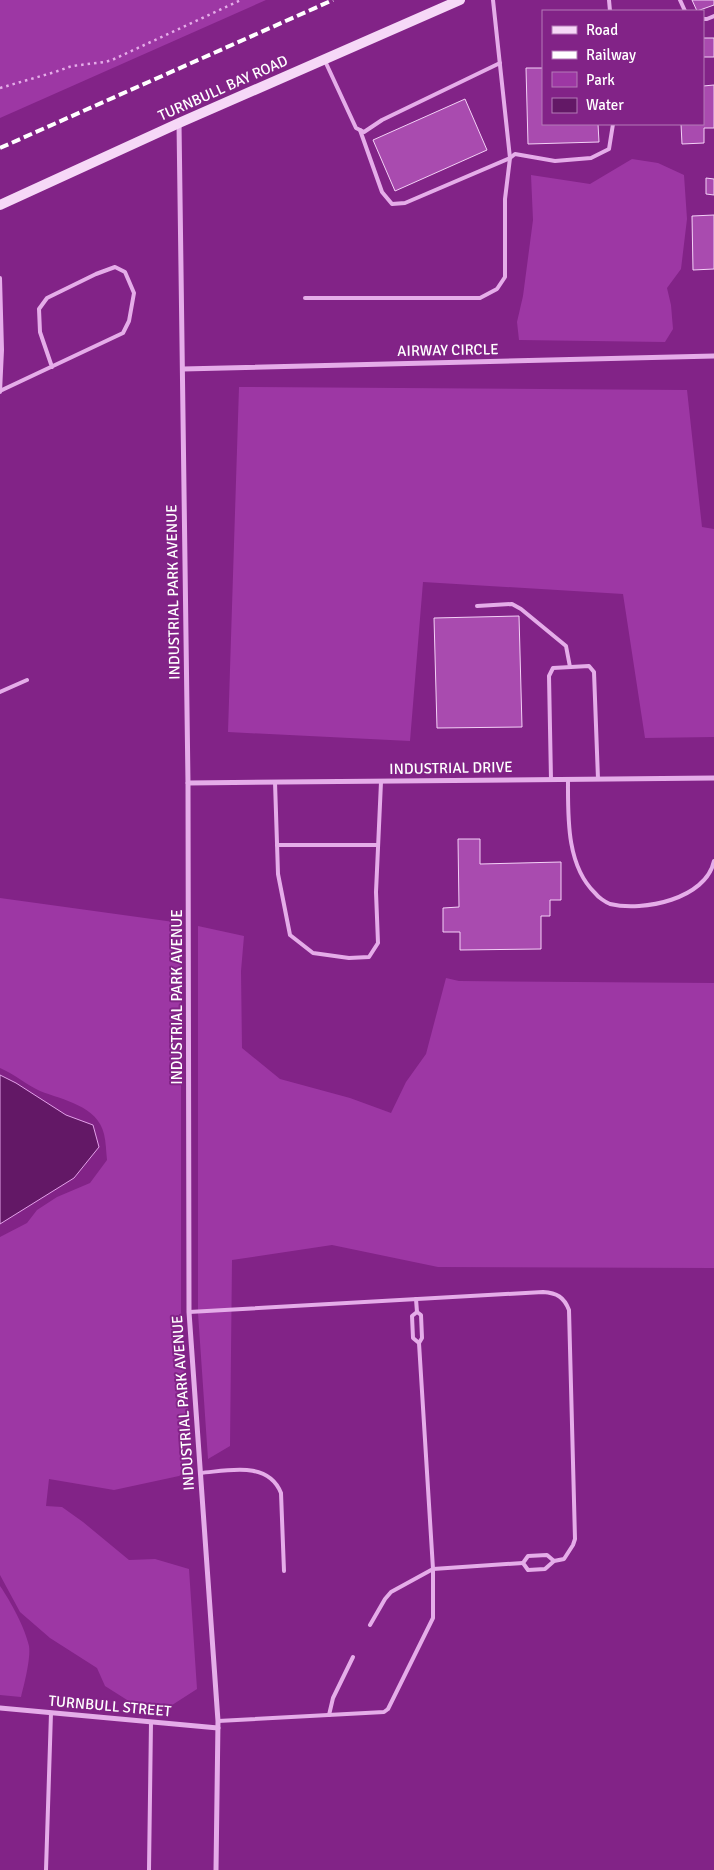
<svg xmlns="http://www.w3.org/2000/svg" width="714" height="1870" font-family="Signika,sans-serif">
  <rect width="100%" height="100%" fill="#822387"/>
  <g fill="#9d37a4">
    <polygon points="0,0 266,0 0,118"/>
    <polygon points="632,159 658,163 684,175 687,219 681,269 667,288 671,305 673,329 665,342 519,340 517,322 523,296 533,220 531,175 590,184"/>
    <polygon points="239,387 687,390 702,527 714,529 714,737 645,738 623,594 423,582 410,741 228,732"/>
    <path d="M 0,898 L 181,923 L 181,1311 L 192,1468 L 179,1476 L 114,1490 L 49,1479 L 46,1506 L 62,1507 L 83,1522 L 129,1560 L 155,1559 L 189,1569 L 197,1689 L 169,1707 L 135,1705 L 105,1686 L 97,1668 L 50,1638 L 20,1612 L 0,1575 L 0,1237 L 27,1223 L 37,1210 L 57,1197 L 90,1183 L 107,1160 C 106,1151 106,1142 104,1134 C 98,1106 63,1100 40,1091 C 27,1085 14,1074 0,1068 Z"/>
    <polygon points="198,926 244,936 241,971 242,1048 280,1079 350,1098 391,1113 406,1082 426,1054 446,978 459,981 714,983 714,1268 438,1267 332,1245 232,1260 230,1446 208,1459 198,1313"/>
    <path d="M 0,1586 C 11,1602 25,1628 29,1646 C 31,1658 24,1685 21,1697 L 0,1695 Z"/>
  </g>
  <polygon fill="#631866" stroke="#e4a1ea" points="0,1075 16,1083 66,1115 93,1125 99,1147 74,1178 0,1224"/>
  <g fill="#a94baf" stroke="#f4d1f7">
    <polygon points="692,0 714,0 714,5 697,11"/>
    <rect x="703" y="38" width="11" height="19"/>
    <polygon points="526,68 543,68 543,124 598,124 599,142 528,144"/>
    <polygon points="714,85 714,128 704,128 704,143 682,144 681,124 703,124 703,86"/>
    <polygon points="465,99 487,150 395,191 373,140"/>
    <polygon points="706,178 714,179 714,195 706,194"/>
    <polygon points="714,215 714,269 693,270 692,216"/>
    <polygon points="519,616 522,727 437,728 434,618"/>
    <polygon points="458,839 480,839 480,864 561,862 561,900 550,900 550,916 541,916 541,949 460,950 460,932 443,932 443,908 459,907"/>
  </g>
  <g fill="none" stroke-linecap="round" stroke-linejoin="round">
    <polyline stroke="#e5ade9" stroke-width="2.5" stroke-dasharray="2.5 4" stroke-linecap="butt" points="0,88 55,72 72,66 105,62 112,60 241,0"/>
    <g stroke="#e5ade9" stroke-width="4">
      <polyline points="609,0 610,11"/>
      <polyline points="680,0 685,11"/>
      <polyline points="703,19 707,19 714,16"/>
      <polyline points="325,61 356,128 364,132 382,120 500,63"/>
      <polyline points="360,130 382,192 392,204 405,203 510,158 493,0"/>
      <polyline points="0,278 2,350 0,392"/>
      <polyline points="305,298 480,298 497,289 505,277 505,199 510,158 515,154 555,161 591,158 609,149 613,124"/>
      <polyline points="0,391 123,333 129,321 134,293 125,272 115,267 96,274 47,298 39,309 40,332 52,367"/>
      <polyline points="477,606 512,604 521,609 566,646 570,667"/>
      <polyline points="0,692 27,680"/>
      <path d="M 568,779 C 568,816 566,865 595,893 C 598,897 605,902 610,904 C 643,912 706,899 714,861"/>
      <polyline points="551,780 549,676 553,668 589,666 594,672 598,779"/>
      <polyline points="275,782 278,874 290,935 313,953 349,958 369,957 378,943 376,892 381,782"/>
      <polyline points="277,845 378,845"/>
      <polyline points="416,1299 417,1312"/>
      <path d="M 189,1312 L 543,1292 C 557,1293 564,1297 569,1310 L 575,1539 L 573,1545 L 564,1559 L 554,1561 L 547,1555 L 528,1556 L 523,1563 L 528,1570 L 545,1569 L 554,1561"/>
      <path d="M 200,1473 C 227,1471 268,1460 281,1493 L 284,1571"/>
      <polyline points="370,1625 385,1599 391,1592 433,1569 523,1563"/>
      <polyline points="329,1715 333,1698 353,1657"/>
      <polyline points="218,1721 384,1712 388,1709 433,1618 433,1569 419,1343 422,1338 421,1315 417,1312 412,1316 413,1338 419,1343"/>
      <polyline points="46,1870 51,1713"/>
      <polyline points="149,1870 151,1722"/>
    </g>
    <g stroke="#e5ade9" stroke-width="5">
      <polyline points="179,123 188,783 189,1312 218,1721 216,1870"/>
      <polyline points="183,369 714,356"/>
      <polyline points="188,783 714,778"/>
      <polyline points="0,1708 218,1728"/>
    </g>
    <polyline stroke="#f6d8f7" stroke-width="10" points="0,205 179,123 460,0"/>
    <polyline stroke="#fff" stroke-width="4" stroke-dasharray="9 4" stroke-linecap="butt" points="0,148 333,0"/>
  </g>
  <g text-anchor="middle" stroke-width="4" stroke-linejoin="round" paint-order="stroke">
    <g font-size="15" fill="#fff" stroke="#822387">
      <text transform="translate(223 88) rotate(-24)" y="5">TURNBULL BAY ROAD</text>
      <text transform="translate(448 350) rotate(-1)" y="5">AIRWAY CIRCLE</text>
      <text transform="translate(173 592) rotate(-91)" y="5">INDUSTRIAL PARK AVENUE</text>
      <text transform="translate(451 768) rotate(-1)" y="5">INDUSTRIAL DRIVE</text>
      <text transform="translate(177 997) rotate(-90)" y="5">INDUSTRIAL PARK AVENUE</text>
      <text transform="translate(183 1403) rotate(-94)" y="5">INDUSTRIAL PARK AVENUE</text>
      <text transform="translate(110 1706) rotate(5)" y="5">TURNBULL STREET</text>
    </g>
  </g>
  <rect x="542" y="10" width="162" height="115" fill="#822387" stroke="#b47bb7"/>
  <rect x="552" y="26" width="25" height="8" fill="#f6d8f7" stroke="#b47bb7"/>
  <text x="586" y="35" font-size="15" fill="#ffffff">Road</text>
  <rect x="552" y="51" width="25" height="8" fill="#ffffff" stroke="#b47bb7"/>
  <text x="586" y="60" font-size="15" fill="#ffffff">Railway</text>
  <rect x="552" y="72" width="25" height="15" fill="#9d37a4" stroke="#b47bb7"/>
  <text x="586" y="85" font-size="15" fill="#ffffff">Park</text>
  <rect x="552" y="98" width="25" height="15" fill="#631866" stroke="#b47bb7"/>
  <text x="586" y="110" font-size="15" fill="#ffffff">Water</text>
</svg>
